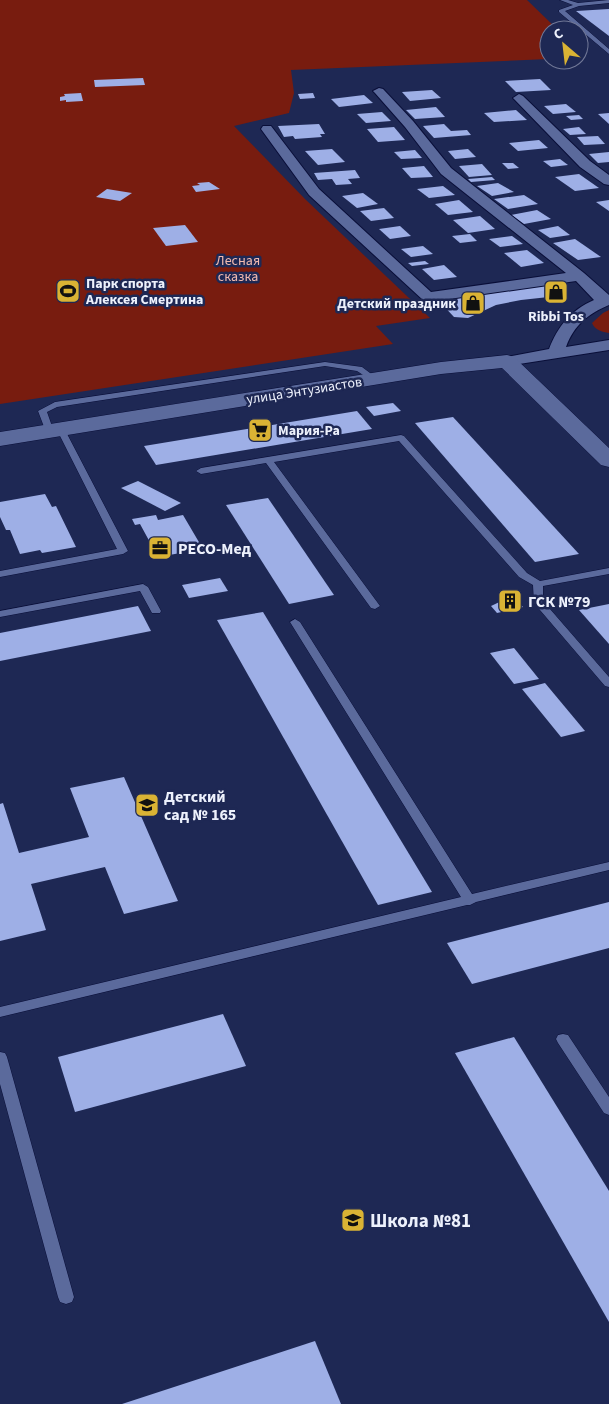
<svg xmlns="http://www.w3.org/2000/svg" width="609" height="1404" font-family="'Source Sans 3',sans-serif">
  <rect width="100%" height="100%" fill="#1e2854"/>
  <g fill="#781c0f">
    <polygon points="0,0 527,0 558,30 549,30 549,59 291,70 294,93 289,113 234,126 305,199 430,318 376,326 393,344 0,404"/>
    <path d="M 609,310 L 609,333 C 602,332 595,330 592,323 L 603,313 Z"/>
  </g>
  <g fill="#9eafe6">
    <polygon points="609,9 609,36 576,11"/>
    <polygon points="143,78 145,85 95,87 94,80"/>
    <polygon points="540,79 551,90 516,92 505,81"/>
    <polygon points="432,90 441,98 410,101 402,92"/>
    <polygon points="81,93 83,101 66,102 66,100 60,101 60,97 65,96 64,94"/>
    <polygon points="313,93 315,98 300,99 298,94"/>
    <polygon points="364,95 373,103 339,107 331,99"/>
    <polygon points="566,104 576,112 553,114 544,106"/>
    <polygon points="436,107 445,117 415,119 406,110"/>
    <polygon points="516,110 527,120 494,122 484,113"/>
    <polygon points="382,112 391,121 366,123 357,114"/>
    <polygon points="609,113 609,124 598,114"/>
    <polygon points="579,115 583,119 571,120 566,116"/>
    <polygon points="319,124 325,134 320,134 322,137 295,139 293,136 284,137 278,126"/>
    <polygon points="444,124 451,131 467,130 471,135 434,138 423,126"/>
    <polygon points="394,127 405,140 378,142 367,129"/>
    <polygon points="579,127 586,134 570,135 563,129"/>
    <polygon points="598,136 605,144 584,145 577,137"/>
    <polygon points="539,140 548,148 518,151 509,143"/>
    <polygon points="332,149 345,162 318,165 305,151"/>
    <polygon points="468,149 476,157 455,159 448,151"/>
    <polygon points="415,150 422,158 401,159 394,152"/>
    <polygon points="609,152 609,162 598,163 589,154"/>
    <polygon points="560,159 568,165 551,167 543,161"/>
    <polygon points="502,163 513,163 519,168 508,169"/>
    <polygon points="482,164 492,175 469,177 459,166"/>
    <polygon points="424,166 433,177 411,178 402,168"/>
    <polygon points="355,170 360,178 348,179 352,184 336,185 332,179 318,180 314,173"/>
    <polygon points="579,174 599,188 575,191 555,177"/>
    <polygon points="492,177 495,180 471,182 468,179"/>
    <polygon points="209,182 220,189 196,192 192,186 200,185 197,183"/>
    <polygon points="498,183 514,192 492,196 477,186"/>
    <polygon points="443,186 455,195 429,198 417,189"/>
    <polygon points="107,189 132,193 120,201 96,197"/>
    <polygon points="363,193 378,204 357,208 342,196"/>
    <polygon points="524,195 538,204 508,209 494,199"/>
    <polygon points="459,200 473,212 448,215 435,204"/>
    <polygon points="609,200 609,211 596,202"/>
    <polygon points="384,208 394,218 371,221 360,211"/>
    <polygon points="537,210 551,219 524,224 511,215"/>
    <polygon points="480,216 495,229 468,233 453,220"/>
    <polygon points="185,225 198,242 166,246 153,228"/>
    <polygon points="400,226 411,236 390,239 379,229"/>
    <polygon points="558,226 570,235 550,238 538,230"/>
    <polygon points="470,234 477,241 460,243 452,236"/>
    <polygon points="512,236 523,244 500,247 489,239"/>
    <polygon points="575,239 601,257 578,260 553,243"/>
    <polygon points="423,246 433,254 411,257 401,249"/>
    <polygon points="527,250 544,263 521,267 504,253"/>
    <polygon points="425,261 429,264 412,266 408,263"/>
    <polygon points="444,265 457,277 434,280 422,269"/>
    <polygon points="559,283 567,295 521,300 496,305 468,318 454,317 439,301"/>
    <polygon points="393,403 401,411 374,416 366,407"/>
    <polygon points="357,411 372,429 156,465 144,446"/>
    <polygon points="453,417 579,554 535,562 415,423"/>
    <polygon points="138,481 181,503 165,511 121,488"/>
    <polygon points="45,494 52,507 56,506 76,547 42,553 40,550 20,554 10,530 6,530 0,517 0,502"/>
    <polygon points="268,498 334,595 289,604 226,505"/>
    <polygon points="156,515 158,520 183,515 203,549 158,557 140,524 135,525 132,519"/>
    <polygon points="220,578 228,591 189,598 182,585"/>
    <polygon points="512,596 523,607 497,613 491,606"/>
    <polygon points="609,604 609,644 579,610"/>
    <polygon points="138,606 151,631 0,661 0,633"/>
    <polygon points="263,612 432,892 378,905 217,620"/>
    <polygon points="514,648 539,679 514,684 490,653"/>
    <polygon points="545,683 585,731 561,737 522,689"/>
    <polygon points="124,777 178,901 124,914 105,867 31,884 46,930 0,941 0,804 3,803 19,853 89,837 70,788"/>
    <polygon points="609,902 609,948 472,984 447,943"/>
    <polygon points="223,1014 246,1066 75,1112 58,1057"/>
    <polygon points="514,1037 609,1191 609,1322 455,1053"/>
    <polygon points="315,1341 341,1404 122,1404"/>
  </g>
  <g fill="none" stroke-linecap="round" stroke-linejoin="round">
    <g stroke="#090e38" stroke-width="1">
      <g id="lane">
        <polygon points="560,0 568,0 578,3 609,0 609,3 579,6 565,11 609,49 609,54 559,12 559,10 573,5"/>
        <polygon points="325,362 362,367 378,379 374,382 357,371 325,366 57,407 47,412 54,432 50,435 46,432 38,411 55,402"/>
        <polygon points="61,427 65,430 128,551 123,554 0,577 0,571 117,549 57,430"/>
        <polygon points="401,435 404,436 527,573 540,581 609,568 609,574 543,586 543,601 609,677 609,687 605,686 534,603 533,585 519,577 399,441 274,462 380,606 375,609 371,608 266,463 201,474 196,471 201,468"/>
        <polygon points="143,584 148,587 161,611 160,613 152,613 140,591 0,617 0,611"/>
        <polygon points="295,619 300,622 472,894 609,862 609,870 476,902 470,905 467,905 0,1017 0,1007 461,897 290,622"/>
        <polygon points="563,1034 568,1035 609,1097 609,1115 604,1113 558,1043 556,1039 558,1035"/>
        <polygon points="0,1052 5,1053 7,1057 74,1297 72,1302 66,1304 60,1302 58,1297 0,1084"/>
      </g>
    </g>
    <g stroke="#090e38" stroke-width="2">
      <g id="street">
        <path d="M 379,88 L 383,89 L 413,121 L 451,168 L 584,273 L 609,295 L 609,305 C 588,314 574,325 566,347 L 609,340 L 609,350 L 507,366 L 501,364 L 499,361 L 501,358 L 549,349 C 558,326 571,310 594,300 L 576,281 L 428,302 L 423,300 L 309,195 L 261,129 L 263,126 L 271,126 L 319,189 L 431,292 L 566,273 L 441,174 L 405,127 L 375,93 L 373,91 Z"/>
        <polygon points="519,94 523,96 590,161 609,175 609,185 604,184 580,167 515,100 513,98"/>
      </g>
    </g>
    <g stroke="#090e38" stroke-width="1">
      <polygon id="secondary" points="507,355 514,357 609,448 609,467 601,465 502,368 441,374 0,446 0,432 441,362"/>
    </g>
    <use href="#lane" fill="#5b6a9c" fill-rule="evenodd"/>
    <use href="#street" fill="#5b6a9c" fill-rule="evenodd"/>
    <use href="#secondary" fill="#5b6a9c" fill-rule="evenodd"/>
  </g>
  <defs>
    <g id="stadium-square" transform="scale(1.25)"><rect x="-9" y="-9" width="18" height="18" rx="4" fill="#dab334" stroke="#1e2854"/><path d="M0-5a6.5 5 0 1 0 0 10a6.5 5 0 1 0 0-10ZM-3.5-1.8h7v3.6h-7Z" fill="#111"/></g>
    <g id="shop-square" transform="scale(1.25)"><rect x="-9" y="-9" width="18" height="18" rx="4" fill="#dab334" stroke="#1e2854"/><path d="M-5-2.5h2.3a2.7 3.5 0 0 1 5.4 0H5L5.5 6h-11ZM-1.5-2.5h3a1.5 2.3 0 0 0-3 0Z" fill="#111"/></g>
    <g id="supermarket-square" transform="scale(1.25)"><rect x="-9" y="-9" width="18" height="18" rx="4" fill="#dab334" stroke="#1e2854"/><path d="M-6-5.5h2.5l.6 2H6L4.5 2H-2.5L-4.4-4H-6ZM-1.5 3.2a1.3 1.3 0 1 0 .1 0ZM3 3.2a1.3 1.3 0 1 0 .1 0Z" fill="#111"/></g>
    <g id="office-square" transform="scale(1.25)"><rect x="-9" y="-9" width="18" height="18" rx="4" fill="#dab334" stroke="#1e2854"/><path d="M-6-3h4V-5.5h4V-3h4V5H-6ZM-1-4.5V-3h2v-1.5ZM-6 0V1H6V0Z" fill="#111"/></g>
    <g id="building-square" transform="scale(1.25)"><rect x="-9" y="-9" width="18" height="18" rx="4" fill="#dab334" stroke="#1e2854"/><path d="M-4-6H4V6H1V3H-1V6H-4ZM-2.5-4.3h1.7v1.8h-1.7ZM.8-4.3h1.7v1.8H.8ZM-2.5-1h1.7V.8h-1.7ZM.8-1h1.7V.8H.8Z" fill="#111"/></g>
    <g id="school-square" transform="scale(1.25)"><rect x="-9" y="-9" width="18" height="18" rx="4" fill="#dab334" stroke="#1e2854"/><path d="M0-5L7-2L0 1L-7-2ZM-4 1L0 2.5L4 1V4Q0 6-4 4Z" fill="#111"/></g>
  </defs>
  <g fill-rule="evenodd">
    <use href="#stadium-square" x="68" y="291"/>
    <use href="#shop-square" x="556" y="292"/>
    <use href="#shop-square" x="473" y="303"/>
    <use href="#supermarket-square" x="260" y="430"/>
    <use href="#office-square" x="160" y="548"/>
    <use href="#building-square" x="510" y="601"/>
    <use href="#school-square" x="147" y="805"/>
    <use href="#school-square" x="353" y="1220"/>
  </g>
  <g text-anchor="middle" stroke-width="5" stroke-linejoin="round" paint-order="stroke">
    <g font-size="14" fill="#f2baaf" stroke="#1e2854">
      <text x="238" y="265">Лесная<tspan x="238" dy="16">сказка</tspan></text>
    </g>
    <g font-size="14" font-weight="bold" fill="#edf1fc" stroke="#1e2854" text-anchor="start">
      <text x="86" y="288">Парк спорта<tspan x="86" dy="16">Алексея Смертина</tspan></text>
      <text x="456" y="308" text-anchor="end">Детский праздник</text>
      <text x="556" y="321" text-anchor="middle">Ribbi Tos</text>
      <text x="278" y="435">Мария-Ра</text>
    </g>
    <g font-size="14" fill="#edf1fc" stroke="#1e2854">
      <text transform="translate(304 390) rotate(-9)" y="5">улица Энтузиастов</text>
    </g>
    <g font-size="16" font-weight="bold" fill="#edf1fc" stroke="#1e2854" text-anchor="start">
      <text x="178" y="554">РЕСО-Мед</text>
      <text x="528" y="607">ГСК №79</text>
      <text x="164" y="802">Детский<tspan x="164" dy="18">сад № 165</tspan></text>
    </g>
    <g font-size="19" font-weight="bold" fill="#edf1fc" stroke="#1e2854" text-anchor="start">
      <text x="370" y="1227">Школа №81</text>
    </g>
  </g>
  <g transform="translate(564 45) rotate(332)"><circle r="24" fill="#1e2854" stroke="#717897"/>
  <path d="M0-4L9 19L0 12L-9 19Z" fill="#dab334"/>
  <text y="-8" font-size="14" font-weight="bold" text-anchor="middle" fill="#edf1fc">С</text>
  </g>
</svg>
